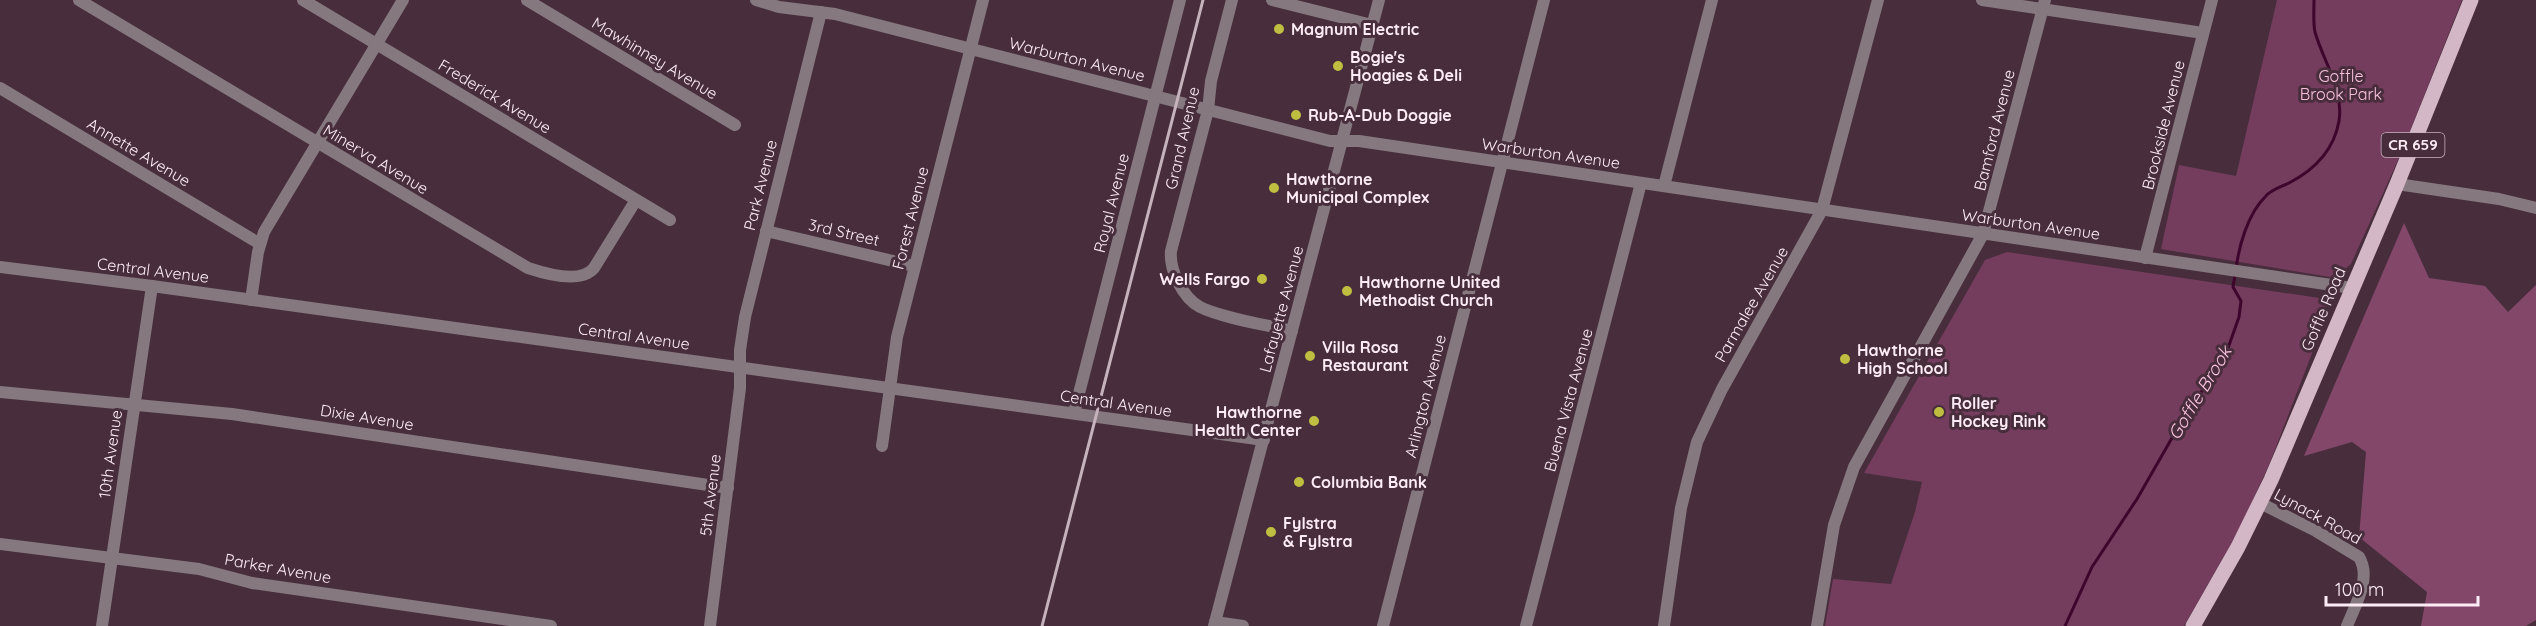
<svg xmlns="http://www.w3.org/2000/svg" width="2536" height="626" font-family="Quicksand,sans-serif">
  <rect width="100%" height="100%" fill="#482e3c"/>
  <g fill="#743c5d">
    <polygon points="2277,0 2462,0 2403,149 2351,264 2339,274 2330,277 2161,249 2179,165 2236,176"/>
    <polygon points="2007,252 2326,299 2326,317 2269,465 2239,530 2184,626 1825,626 1833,579 1891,584 1915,512 1922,482 1864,473 1985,260"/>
  </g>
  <polygon fill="#83476a" points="2404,223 2429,278 2485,286 2508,312 2536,285 2536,620 2526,626 2421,626 2427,592 2359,537 2366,452 2352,442 2304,456"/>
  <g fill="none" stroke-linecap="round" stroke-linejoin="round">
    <g stroke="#3e062c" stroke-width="3">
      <path d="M 2236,269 C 2239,245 2248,214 2265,197 C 2270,190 2281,187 2289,183 C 2314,170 2334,150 2339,121 C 2344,89 2323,61 2315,32 C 2313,23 2314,10 2314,0"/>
      <polyline points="2065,626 2092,567 2137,499 2192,403 2213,378 2227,351 2239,317 2241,301 2233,287 2235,275"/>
    </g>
    <g stroke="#85787f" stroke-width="12">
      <path d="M 79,0 L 528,268 C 546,274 581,284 594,268 L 636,200"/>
      <polyline points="303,0 670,220"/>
      <polyline points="527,0 735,125"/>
      <polyline points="756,0 779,7 835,14 1330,141 1359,141 2352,288"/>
      <path d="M 1232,0 L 1211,81 L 1208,110 L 1171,251 C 1169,270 1183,298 1200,307 C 1222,318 1267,325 1292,331"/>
      <polyline points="1272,0 1372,25"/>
      <polyline points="1982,0 2203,33"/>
      <polyline points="0,88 260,244"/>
      <polyline points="2397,184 2499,199 2536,208"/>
      <polyline points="1664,186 1712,0"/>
      <polyline points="766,231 914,266"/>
      <polyline points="2145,258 2212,0"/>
      <polyline points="0,267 152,286 1264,440"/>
      <polyline points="251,300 258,252 264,232 403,0"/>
      <polyline points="0,392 232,414 728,488"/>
      <polyline points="1074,413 1180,0"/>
      <polyline points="882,446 897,337 983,0"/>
      <path d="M 2260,503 L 2316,531 L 2359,557 C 2372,578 2355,605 2347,626"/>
      <polyline points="0,544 199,569 252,583 551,626"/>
      <polyline points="1215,622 1243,626"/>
      <polyline points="102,626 152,286"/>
      <polyline points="710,626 740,388 740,350 745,317 821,12"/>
      <polyline points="1214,626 1379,0"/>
      <polyline points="1383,626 1544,0"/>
      <polyline points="1526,626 1641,183"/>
      <polyline points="1664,626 1681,508 1697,442 1722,389 1822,210 1878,0"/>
      <polyline points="1817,626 1834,525 1854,467 1983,234 2045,0"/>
    </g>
    <polyline stroke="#d3b7c6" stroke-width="15" points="2193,626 2238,547 2271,480 2397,184 2471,0"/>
    <polyline stroke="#c6b2bc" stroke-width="3" points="1042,626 1203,0"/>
  </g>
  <g fill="#bfbe41" stroke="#482e3c" stroke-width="2">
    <circle cx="1279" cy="29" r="6"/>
    <circle cx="1338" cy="66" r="6"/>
    <circle cx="1296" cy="115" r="6"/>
    <circle cx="1274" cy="188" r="6"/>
    <circle cx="1262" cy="279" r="6"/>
    <circle cx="1347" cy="291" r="6"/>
    <circle cx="1310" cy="356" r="6"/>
    <circle cx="1845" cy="359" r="6"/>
    <circle cx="1939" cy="412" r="6"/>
    <circle cx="1314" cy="421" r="6"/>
    <circle cx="1299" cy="482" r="6"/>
    <circle cx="1271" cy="532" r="6"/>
  </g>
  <g text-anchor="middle" stroke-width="6" stroke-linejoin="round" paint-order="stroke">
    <rect fill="#482e3c" stroke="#c7b3be" stroke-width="1.5" x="2381.5" y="133" width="63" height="24" rx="4.5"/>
    <g font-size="15" font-weight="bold" fill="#fdecf5">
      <text x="2413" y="150">CR 659</text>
    </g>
    <g font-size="16" font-weight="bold" fill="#fdecf5" stroke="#482e3c" text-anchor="start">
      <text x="1291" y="35">Magnum Electric</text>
      <text x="1350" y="63">Bogie's<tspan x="1350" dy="18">Hoagies &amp; Deli</tspan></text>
      <text x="1308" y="121">Rub-A-Dub Doggie</text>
      <text x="1286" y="185">Hawthorne<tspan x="1286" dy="18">Municipal Complex</tspan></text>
      <text x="1250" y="285" text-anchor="end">Wells Fargo</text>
      <text x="1359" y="288">Hawthorne United<tspan x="1359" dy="18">Methodist Church</tspan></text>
      <text x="1322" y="353">Villa Rosa<tspan x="1322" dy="18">Restaurant</tspan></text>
      <text x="1857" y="356">Hawthorne<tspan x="1857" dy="18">High School</tspan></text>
      <text x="1951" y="409">Roller<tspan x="1951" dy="18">Hockey Rink</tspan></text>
      <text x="1302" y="418" text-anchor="end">Hawthorne<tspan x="1302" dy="18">Health Center</tspan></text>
      <text x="1311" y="488">Columbia Bank</text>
      <text x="1283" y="529">Fylstra<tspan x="1283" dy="18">&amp; Fylstra</tspan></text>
    </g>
    <g font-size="16" fill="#fdecf5" stroke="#482e3c">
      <text transform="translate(655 58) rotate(31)" y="6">Mawhinney Avenue</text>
      <text transform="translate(1077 59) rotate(14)" y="6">Warburton Avenue</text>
      <text transform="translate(495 96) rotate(31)" y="6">Frederick Avenue</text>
      <text transform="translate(2163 125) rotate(-76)" y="6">Brookside Avenue</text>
      <text transform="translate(1994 130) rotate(-76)" y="6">Bamford Avenue</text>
      <text transform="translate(1182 138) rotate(-77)" y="6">Grand Avenue</text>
      <text transform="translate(139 152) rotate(31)" y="6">Annette Avenue</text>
      <text transform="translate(1551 153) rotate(8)" y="6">Warburton Avenue</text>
      <text transform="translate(376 159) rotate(31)" y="6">Minerva Avenue</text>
      <text transform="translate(760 185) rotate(-76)" y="6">Park Avenue</text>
      <text transform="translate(1111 203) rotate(-76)" y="6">Royal Avenue</text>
      <text transform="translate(910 218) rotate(-76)" y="6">Forest Avenue</text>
      <text transform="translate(2031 224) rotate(8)" y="6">Warburton Avenue</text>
      <text transform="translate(844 232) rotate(13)" y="6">3rd Street</text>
      <text transform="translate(153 270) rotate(7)" y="6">Central Avenue</text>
      <text transform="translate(1751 304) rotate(-60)" y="6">Parmalee Avenue</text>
      <text transform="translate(1281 309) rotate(-75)" y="6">Lafayette Avenue</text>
      <text transform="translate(2323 309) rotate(-67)" y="6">Goffle Road</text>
      <text transform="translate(634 336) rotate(8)" y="6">Central Avenue</text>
      <text transform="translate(1425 396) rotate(-76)" y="6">Arlington Avenue</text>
      <text transform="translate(1568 400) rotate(-75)" y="6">Buena Vista Avenue</text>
      <text transform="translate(1116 403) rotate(8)" y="6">Central Avenue</text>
      <text transform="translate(367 417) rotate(9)" y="6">Dixie Avenue</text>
      <text transform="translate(110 454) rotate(-82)" y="6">10th Avenue</text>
      <text transform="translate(710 495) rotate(-83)" y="6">5th Avenue</text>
      <text transform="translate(2318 516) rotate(29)" y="6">Lynack Road</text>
      <text transform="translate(278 568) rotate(10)" y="6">Parker Avenue</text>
    </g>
    <g font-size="16" fill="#f8c0de" stroke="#482e3c">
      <text x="2341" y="82">Goffle<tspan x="2341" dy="18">Brook Park</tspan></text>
    </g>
    <g font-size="18" font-style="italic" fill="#fdc5e3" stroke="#482e3c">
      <text transform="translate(2200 393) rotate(-59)" y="6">Goffle Brook</text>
    </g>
  </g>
  <path d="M2326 596v9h152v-9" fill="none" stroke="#fdecf5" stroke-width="3"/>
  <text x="2335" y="596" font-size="18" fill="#fdecf5" stroke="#482e3c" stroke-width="4.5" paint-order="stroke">100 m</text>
</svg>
